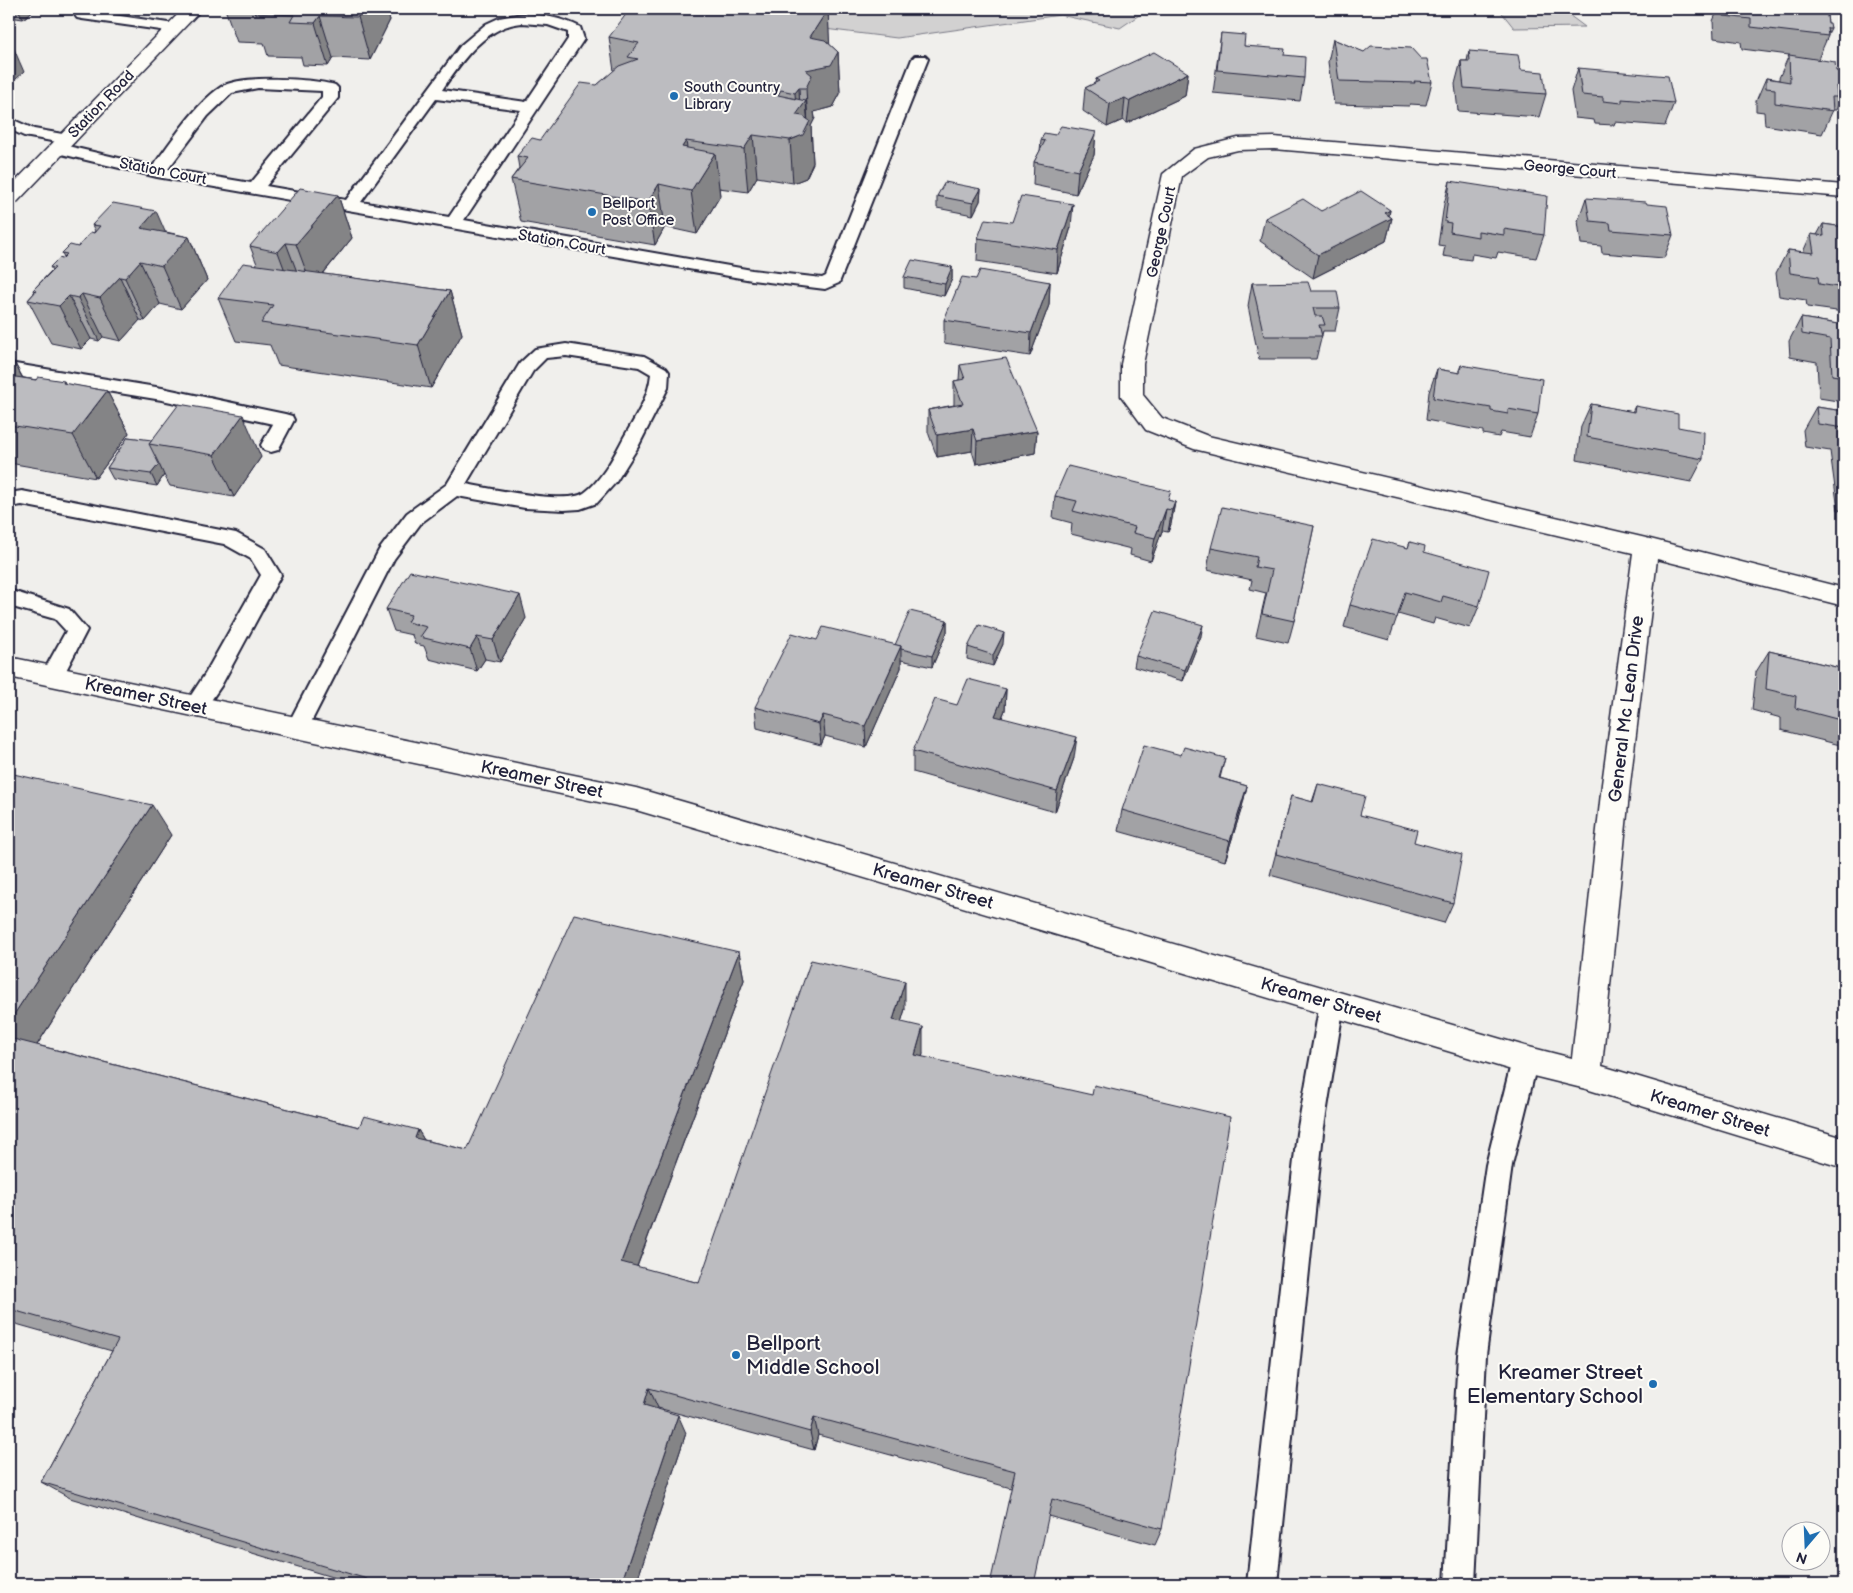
<svg xmlns="http://www.w3.org/2000/svg" width="1853" height="1593" font-family="'Balsamiq Sans',sans-serif">
  <rect width="100%" height="100%" fill="#f0efec"/>
  <filter id="ink" filterUnits="userSpaceOnUse"><feTurbulence type="fractalNoise" baseFrequency=".02" numOctaves="2"/><feDisplacementMap in="SourceGraphic" scale="10" xChannelSelector="R" yChannelSelector="G"/><feConvolveMatrix kernelMatrix="1 2 1 2 8 2 1 2 1" color-interpolation-filters="sRGB"/></filter>
  <g filter="url(#ink)">
    <g fill="#d2d1d1" stroke="#7a7a86">
      <polygon points="712,9 1148,9 1120,28 1060,15 897,38 704,14"/>
      <polygon points="1499,9 1561,9 1585,27 1514,28"/>
    </g>
    <g fill="none" stroke-linecap="round" stroke-linejoin="round">
      <g stroke="#22223b" stroke-width="4">
        <g id="service">
          <polygon points="80,9 95,9 93,12 175,24 180,25 182,28 180,31 175,32 82,19 77,18 75,15"/>
          <path d="M 522,14 C 542,14 562,18 580,27 L 584,39 L 464,220 L 752,270 L 822,278 L 826,276 L 912,59 L 915,56 L 925,56 L 928,59 L 839,283 L 825,289 L 752,280 L 157,177 L 53,152 L 51,149 L 53,146 L 59,144 L 153,166 C 171,142 196,103 221,87 C 240,74 313,79 335,85 L 338,88 L 338,98 L 266,186 L 346,200 L 461,45 L 486,24 L 499,18 ZM 522,23 L 548,25 L 568,32 L 568,39 L 526,102 L 442,90 C 461,62 485,26 522,23 ZM 258,88 L 322,91 L 322,97 L 251,183 L 168,169 L 208,116 L 232,93 ZM 436,99 L 521,110 L 449,217 L 361,202 Z"/>
          <polygon points="9,118 34,129 74,136 76,139 74,142 68,144 24,136 9,129"/>
          <path d="M 566,344 L 644,356 L 666,368 L 669,372 L 668,388 L 638,447 L 616,482 L 597,503 L 580,509 L 564,510 L 525,508 L 457,496 L 421,523 L 394,559 L 305,734 L 297,737 L 289,734 L 286,728 L 379,550 L 407,513 L 447,484 L 520,363 L 535,349 ZM 566,356 L 639,367 L 651,374 C 649,397 635,418 624,437 C 614,456 602,480 584,493 C 566,505 489,488 466,484 L 533,371 L 546,358 Z"/>
          <polygon points="9,363 162,388 285,414 292,416 294,420 278,450 271,452 264,450 261,445 273,424 162,400 9,375"/>
          <polygon points="22,491 236,533 265,549 281,575 221,686 203,712 195,714 187,712 184,706 205,674 261,575 251,559 224,544 22,505 9,507 9,493"/>
          <polygon points="9,590 69,609 87,630 60,682 52,684 44,682 41,676 66,631 55,619 9,606"/>
          <polygon points="1332,992 1341,995 1344,1003 1323,1133 1277,1584 1247,1584 1297,1133 1320,1003 1323,995"/>
          <polygon points="1525,1049 1534,1052 1538,1060 1512,1165 1486,1355 1475,1584 1445,1584 1458,1355 1486,1165 1512,1060 1516,1052"/>
        </g>
      </g>
      <g stroke="#22223b" stroke-width="3">
        <polygon id="minor" points="1274,137 1844,185 1844,197 1274,149 1238,150 1208,157 1182,176 1143,364 1143,395 1162,418 1208,436 1646,538 1844,588 1844,606 1657,559 1630,784 1602,1066 1844,1138 1844,1168 1586,1089 1525,1074 636,810 9,677 9,657 636,788 1525,1046 1572,1058 1602,784 1633,553 1194,449 1146,430 1121,396 1121,364 1163,174 1194,149 1238,138"/>
      </g>
      <g stroke="#22223b" stroke-width="3">
        <polygon id="secondary" points="183,9 202,9 16,203 9,205 9,188"/>
      </g>
      <use href="#service" fill="#fdfcf7" fill-rule="evenodd"/>
      <use href="#minor" fill="#fdfcf7" fill-rule="evenodd"/>
      <use href="#secondary" fill="#fdfcf7" fill-rule="evenodd"/>
    </g>
    <g fill="#a2a2a5" stroke="#22223b">
      <polygon points="9,9 35,9 23,19 9,17"/>
      <polygon points="225,9 386,9 390,20 370,60 333,58 328,66 303,65 301,57 268,56 264,43 237,42"/>
      <polygon points="828,9 829,44 838,52 840,94 833,107 814,112 815,118 811,126 813,163 806,178 793,183 757,177 748,192 719,188 720,196 697,234 665,227 655,245 521,222 511,179 519,168 517,156 540,140 597,85 614,71 609,37"/>
      <polygon points="1718,9 1826,9 1828,23 1831,28 1828,34 1828,36 1818,59 1836,71 1844,72 1844,94 1836,110 1833,110 1822,134 1765,125 1764,112 1756,111 1756,101 1766,78 1779,80 1779,78 1789,55 1742,49 1741,42 1714,38 1713,21"/>
      <polygon points="1221,33 1244,46 1284,55 1304,78 1300,101 1213,93"/>
      <polygon points="1333,39 1432,82 1426,105 1410,104 1409,106 1334,104 1328,62"/>
      <polygon points="1469,51 1521,70 1546,94 1539,117 1458,111 1455,84 1461,61 1467,61"/>
      <polygon points="1578,68 1674,103 1665,126 1615,122 1614,125 1595,124 1594,120 1575,118 1571,91"/>
      <polygon points="1188,73 1185,96 1127,123 1123,120 1107,127 1083,111 1085,88 1095,83 1096,79"/>
      <polygon points="1096,132 1094,155 1076,194 1033,185 1034,162 1040,151 1041,140 1055,135"/>
      <polygon points="1450,181 1544,235 1536,258 1498,252 1496,258 1472,254 1471,260 1443,256 1445,246 1438,245 1444,204"/>
      <polygon points="981,189 980,201 973,215 937,208 937,196"/>
      <polygon points="338,195 352,238 323,274 450,291 462,334 431,388 278,365 270,345 236,341 218,298 257,264 250,246"/>
      <polygon points="1586,198 1673,235 1664,258 1602,253 1601,246 1581,244 1578,221"/>
      <polygon points="1390,210 1389,216 1392,218 1386,241 1313,278 1260,241 1265,218 1321,211"/>
      <polygon points="1823,224 1844,227 1844,312 1807,307 1806,300 1779,296 1776,273 1788,250 1803,252 1811,234 1817,235"/>
      <polygon points="92,225 166,232 189,237 207,280 181,309 160,304 145,321 140,320 121,341 103,337 99,341 91,339 81,349 51,343 28,300 34,293 33,290 52,270 50,267 64,257 62,253 78,247 95,231"/>
      <polygon points="1071,227 1057,273 977,261 978,238"/>
      <polygon points="952,267 952,279 944,296 904,288 904,277"/>
      <polygon points="976,279 1050,282 1049,305 1030,356 944,343 944,320"/>
      <polygon points="1252,283 1311,291 1340,308 1335,331 1323,331 1316,359 1259,359 1248,306"/>
      <polygon points="1801,318 1844,325 1844,402 1819,398 1817,362 1790,357 1789,341"/>
      <polygon points="9,353 23,378 66,384 107,391 129,433 96,478 9,463"/>
      <polygon points="960,365 1037,431 1035,453 976,464 972,451 937,457 928,432 928,410 954,405 954,381 959,380"/>
      <polygon points="1461,365 1538,414 1530,437 1501,432 1499,437 1483,434 1483,431 1426,420 1429,392 1437,369 1458,373"/>
      <polygon points="1591,404 1632,412 1635,406 1678,427 1703,459 1691,482 1577,460 1581,426"/>
      <polygon points="1816,407 1844,411 1844,511 1838,510 1830,451 1805,447 1803,430"/>
      <polygon points="128,437 261,457 234,497 170,486 164,475 157,486 113,479 107,468"/>
      <polygon points="1055,496 1170,501 1175,502 1171,524 1168,532 1162,531 1151,561 1130,555 1131,549 1071,534 1072,523 1053,518"/>
      <polygon points="1314,526 1294,621 1288,643 1256,636 1266,593 1250,589 1252,580 1207,570 1211,548"/>
      <polygon points="1410,542 1424,552 1479,606 1470,628 1435,618 1433,624 1398,614 1389,640 1344,627 1350,605 1408,548"/>
      <polygon points="386,609 526,618 500,662 485,659 477,671 429,659 424,646 415,644 412,635 394,631"/>
      <polygon points="947,620 947,632 932,667 901,660 901,668 866,747 825,736 821,745 757,728 755,707 817,640 895,645"/>
      <polygon points="1201,636 1183,681 1134,667 1136,656"/>
      <polygon points="1003,644 993,666 967,659 968,647"/>
      <polygon points="1769,651 1844,669 1844,746 1781,730 1781,718 1752,710 1756,672"/>
      <polygon points="1006,689 1005,710 1002,718 1074,758 1055,812 913,772 913,751 957,705"/>
      <polygon points="1181,755 1225,758 1220,778 1247,786 1242,807 1225,861 1118,831 1122,810"/>
      <polygon points="9,773 171,835 37,1045 359,1127 418,1130 424,1140 467,1150 739,952 744,980 637,1267 699,1283 905,1009 901,1022 923,1054 922,1056 1162,1529 1155,1545 1048,1516 1011,1488 818,1435 814,1450 658,1408 657,1409 686,1433 636,1584 355,1584 70,1498 41,1482 112,1351 9,1322"/>
      <polygon points="1318,784 1360,815 1414,842 1453,903 1444,923 1270,875 1291,796 1312,802"/>
    </g>
    <g fill="#848486" stroke="#22223b">
      <polygon points="18,9 35,9 23,19"/>
      <polygon points="363,9 386,9 390,20 370,60 358,17"/>
      <polygon points="828,9 830,52 838,52 840,94 833,107 814,112 815,118 811,126 813,163 806,178 793,183 790,140 798,137 795,93 799,88 800,109 806,101 808,126 806,88 806,70 810,37"/>
      <polygon points="320,16 333,58 328,66 315,23"/>
      <polygon points="14,49 24,72 9,85 9,53"/>
      <polygon points="1188,73 1185,96 1127,123 1130,101"/>
      <polygon points="1125,98 1123,120 1107,127 1110,104"/>
      <polygon points="1096,132 1094,155 1076,194 1078,171"/>
      <polygon points="753,135 757,177 748,192 744,149"/>
      <polygon points="686,141 692,184 682,147"/>
      <polygon points="715,153 720,196 697,234 691,191"/>
      <polygon points="659,184 665,227 655,245 648,202"/>
      <polygon points="981,189 980,201 973,215 973,203"/>
      <polygon points="338,195 352,238 312,287 296,244"/>
      <polygon points="1073,204 1071,227 1057,273 1058,250"/>
      <polygon points="1390,210 1388,220 1392,218 1386,241 1313,278 1318,255"/>
      <polygon points="156,211 174,252 189,237 207,280 181,309 162,266 141,228"/>
      <polygon points="286,243 302,285 294,295 278,252"/>
      <polygon points="140,261 160,304 145,321 125,278"/>
      <polygon points="952,267 952,279 944,296 945,284"/>
      <polygon points="120,277 140,320 121,341 100,298"/>
      <polygon points="1050,282 1049,305 1030,356 1031,333"/>
      <polygon points="450,291 462,334 431,388 418,345"/>
      <polygon points="82,294 103,337 99,341 78,298"/>
      <polygon points="69,296 91,339 81,349 59,306"/>
      <polygon points="9,353 29,390 9,415"/>
      <polygon points="64,381 85,420 107,391 129,433 96,478 73,435 63,383"/>
      <polygon points="243,415 261,457 234,497 214,455"/>
      <polygon points="973,429 972,451 937,457 937,435"/>
      <polygon points="1037,431 1035,453 976,464 977,441"/>
      <polygon points="159,464 164,475 157,486 151,474"/>
      <polygon points="1175,502 1171,524 1168,532 1172,510"/>
      <polygon points="1166,509 1162,531 1151,561 1155,538"/>
      <polygon points="520,595 526,618 500,662 493,640"/>
      <polygon points="947,620 947,632 932,667 932,656"/>
      <polygon points="1203,625 1201,636 1183,681 1185,670"/>
      <polygon points="1004,633 1003,644 993,666 993,655"/>
      <polygon points="477,637 485,659 477,671 470,649"/>
      <polygon points="901,646 901,668 866,747 865,726"/>
      <polygon points="1006,689 1005,710 994,737 995,716"/>
      <polygon points="823,715 825,736 821,745 819,724"/>
      <polygon points="1077,737 1074,758 1055,812 1057,791"/>
      <polygon points="1247,786 1242,807 1225,861 1230,841"/>
      <polygon points="152,805 171,835 26,1062 9,1045 9,1022"/>
      <polygon points="739,952 744,980 630,1285 621,1262"/>
      <polygon points="905,981 905,1009 894,1047 893,1020"/>
      <polygon points="923,1027 923,1054 916,1081 915,1055"/>
      <polygon points="418,1130 433,1155 415,1138"/>
      <polygon points="649,1388 658,1408 653,1424 644,1405"/>
      <polygon points="678,1415 686,1433 636,1584 621,1584"/>
      <polygon points="814,1417 818,1435 814,1450 810,1432"/>
    </g>
    <g fill="#bcbcc0" stroke="#22223b">
      <polygon points="256,9 363,9 358,17 320,16 315,23 290,22 294,15 254,13"/>
      <polygon points="630,9 828,9 810,37 825,40 838,52 831,65 806,70 812,75 806,88 799,88 795,93 781,90 778,95 806,101 796,115 803,116 810,121 803,135 790,140 753,135 744,149 686,141 682,147 715,153 691,191 659,184 648,202 511,179 528,158 517,156 532,138 540,140 581,83 597,85 619,66 638,59 628,57 639,43 609,37"/>
      <polygon points="1723,9 1826,9 1828,23 1830,23 1831,28 1827,28 1828,36 1751,27 1751,19 1724,16"/>
      <polygon points="1221,33 1245,35 1244,46 1285,49 1284,55 1305,57 1304,78 1217,70"/>
      <polygon points="1333,39 1364,52 1371,46 1411,48 1421,59 1427,59 1432,82 1414,81 1415,83 1339,81"/>
      <polygon points="9,48 14,49 9,53"/>
      <polygon points="1469,51 1518,55 1521,70 1543,72 1546,94 1464,88 1461,61 1470,61"/>
      <polygon points="1154,52 1188,73 1130,101 1125,98 1110,104 1085,88 1099,81 1096,79"/>
      <polygon points="1789,55 1835,62 1836,71 1844,72 1844,87 1836,86 1837,97 1832,97 1833,111 1775,103 1775,89 1766,88 1766,78 1790,82"/>
      <polygon points="1578,68 1668,76 1674,103 1622,99 1622,103 1603,101 1603,97 1582,95"/>
      <polygon points="1061,126 1096,132 1078,171 1034,162 1045,141 1041,140 1044,133 1055,135"/>
      <polygon points="1450,181 1547,196 1544,235 1504,229 1504,235 1478,231 1478,237 1450,232 1451,223 1445,222"/>
      <polygon points="945,182 981,189 973,203 937,196"/>
      <polygon points="300,188 338,195 296,244 286,243 278,252 250,246"/>
      <polygon points="1361,191 1390,210 1385,213 1392,218 1318,255 1265,218 1303,199 1321,211"/>
      <polygon points="1021,196 1073,204 1058,250 978,238 985,219 1012,222"/>
      <polygon points="1586,198 1646,202 1647,204 1667,206 1673,235 1611,230 1610,223 1590,221"/>
      <polygon points="113,203 156,211 141,228 189,237 162,266 140,261 125,278 120,277 100,298 82,294 78,298 69,296 59,306 28,300 36,291 33,290 55,268 50,267 59,258 62,259 67,254 62,253 70,245 78,247 91,232 94,233 100,226 92,225"/>
      <polygon points="1823,224 1844,227 1844,288 1819,284 1818,277 1790,273 1788,250 1814,253 1811,234 1824,236"/>
      <polygon points="912,260 952,267 945,284 904,277"/>
      <polygon points="243,263 450,291 418,345 261,323 273,305 218,298"/>
      <polygon points="980,270 1050,282 1031,333 944,320 962,277 976,279"/>
      <polygon points="1308,282 1311,291 1337,291 1340,308 1313,308 1315,316 1322,316 1325,325 1319,325 1322,336 1264,336 1252,283"/>
      <polygon points="1801,318 1844,325 1844,377 1832,375 1830,339 1802,334"/>
      <polygon points="1006,358 1037,431 977,441 973,429 937,435 928,410 963,404 954,381 965,379 960,365"/>
      <polygon points="1461,365 1542,379 1538,414 1508,409 1508,414 1491,411 1491,408 1433,398 1437,369 1460,373"/>
      <polygon points="9,376 36,380 38,377 64,381 63,383 107,391 73,435 9,425"/>
      <polygon points="179,404 243,415 214,455 149,444"/>
      <polygon points="1591,404 1634,412 1635,406 1678,414 1678,427 1704,432 1703,459 1587,437"/>
      <polygon points="1816,407 1844,411 1844,433 1844,428 1818,424"/>
      <polygon points="128,437 152,440 149,444 159,464 151,474 107,468"/>
      <polygon points="1068,466 1171,491 1168,500 1175,502 1172,510 1166,509 1155,538 1133,533 1135,527 1073,511 1077,501 1055,496"/>
      <polygon points="1222,507 1314,526 1294,621 1262,614 1272,570 1255,567 1257,557 1211,548"/>
      <polygon points="1373,539 1408,548 1410,542 1425,546 1424,552 1489,570 1479,606 1443,596 1441,602 1405,592 1397,618 1350,605"/>
      <polygon points="410,571 520,595 493,640 477,637 470,649 420,637 427,627 407,622 411,615 386,609"/>
      <polygon points="910,611 947,620 932,656 901,649 901,646 895,645"/>
      <polygon points="1155,611 1203,625 1185,670 1136,656"/>
      <polygon points="979,625 1004,633 993,655 968,647"/>
      <polygon points="823,627 901,646 865,726 823,715 819,724 755,707 792,633 817,640"/>
      <polygon points="1769,651 1844,669 1844,721 1795,708 1796,696 1766,689"/>
      <polygon points="968,679 1006,689 995,716 1077,737 1057,791 913,751 935,699 957,705"/>
      <polygon points="1144,745 1181,755 1184,747 1225,758 1219,778 1247,786 1230,841 1122,810"/>
      <polygon points="9,773 152,805 9,1022"/>
      <polygon points="1318,784 1365,796 1360,815 1417,830 1414,842 1462,855 1453,903 1276,854 1291,796 1313,802"/>
      <polygon points="574,914 739,952 621,1262 699,1283 811,960 905,981 893,1020 923,1027 915,1055 1092,1095 1094,1085 1230,1117 1162,1529 1052,1499 1034,1584 990,1584 1015,1471 814,1417 810,1432 649,1388 644,1405 678,1415 621,1584 365,1584 367,1579 41,1482 118,1340 9,1309 9,1038 359,1127 364,1116 418,1130 415,1138 467,1150"/>
    </g>
  </g>
  <g fill="#1f6fb2" stroke="#fdfcf7" stroke-width="2">
    <circle cx="674" cy="96" r="5"/>
    <circle cx="592" cy="212" r="5"/>
    <circle cx="736" cy="1355" r="5"/>
    <circle cx="1653" cy="1384" r="5"/>
  </g>
  <g text-anchor="middle" stroke-width="4" stroke-linejoin="round" paint-order="stroke">
    <g font-size="15" fill="#22223b" stroke="#fdfcf7" text-anchor="start">
      <text x="684" y="92">South Country<tspan x="684" dy="17">Library</tspan></text>
      <text x="602" y="208">Bellport<tspan x="602" dy="17">Post Office</tspan></text>
    </g>
    <g font-size="15" fill="#22223b" stroke="#fdfcf7">
      <text transform="translate(101 104) rotate(-46)" y="5">Station Road</text>
      <text transform="translate(1570 169) rotate(5)" y="5">George Court</text>
      <text transform="translate(163 171) rotate(11)" y="5">Station Court</text>
      <text transform="translate(1161 232) rotate(-78)" y="5">George Court</text>
      <text transform="translate(562 242) rotate(10)" y="5">Station Court</text>
    </g>
    <g font-size="18" fill="#22223b" stroke="#fdfcf7">
      <text transform="translate(146 696) rotate(12)" y="6">Kreamer Street</text>
      <text transform="translate(1626 709) rotate(-83)" y="6">General Mc Lean Drive</text>
      <text transform="translate(542 779) rotate(12)" y="6">Kreamer Street</text>
      <text transform="translate(933 886) rotate(16)" y="6">Kreamer Street</text>
      <text transform="translate(1321 1000) rotate(16)" y="6">Kreamer Street</text>
      <text transform="translate(1710 1113) rotate(17)" y="6">Kreamer Street</text>
    </g>
    <g font-size="21" fill="#22223b" stroke="#fdfcf7" text-anchor="start">
      <text x="746" y="1350">Bellport<tspan x="746" dy="24">Middle School</tspan></text>
      <text x="1643" y="1379" text-anchor="end">Kreamer Street<tspan x="1643" dy="24">Elementary School</tspan></text>
    </g>
  </g>
  <rect width="1853" height="1593" fill="none" stroke="#fdfcf7" stroke-width="30"/>
  <rect x="15" y="15" width="1823" height="1563" fill="none" stroke="#22223b" stroke-width="2" filter="url(#ink)"/>
  <g transform="translate(1806 1546) rotate(199)"><circle r="24" fill="#fdfcf7" stroke="#a5a5ac"/>
  <path d="M0-4L9 19L0 12L-9 19Z" fill="#1f6fb2"/>
  <text y="-8" font-size="14" font-weight="bold" text-anchor="middle" fill="#22223b">N</text>
  </g>
</svg>
